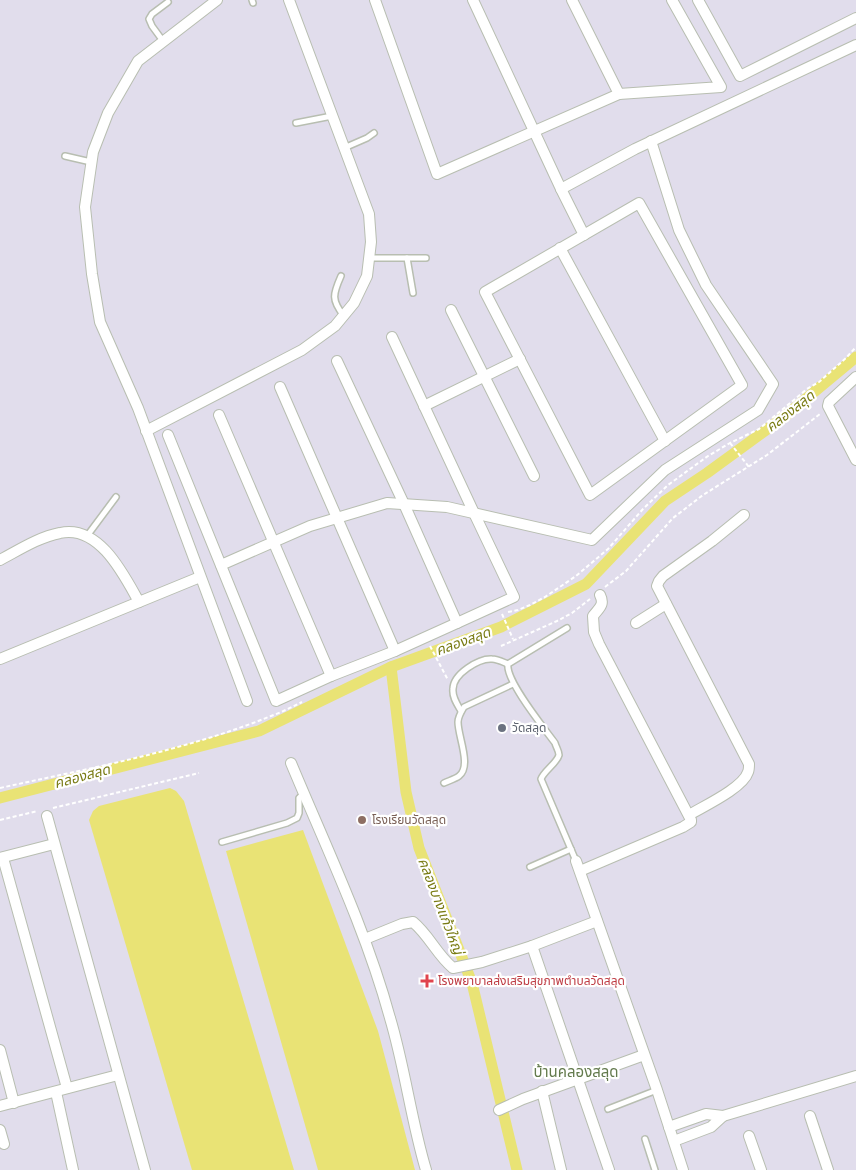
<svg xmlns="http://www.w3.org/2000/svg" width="856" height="1170" font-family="'Titillium Web','Noto Sans Thai',sans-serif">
  <rect width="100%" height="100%" fill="#e1ddec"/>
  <g fill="#e9e375">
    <polygon points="170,788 176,791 184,801 294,1170 192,1170 89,820 93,811 99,806"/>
    <polygon points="303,830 378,1031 415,1170 318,1170 226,851"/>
  </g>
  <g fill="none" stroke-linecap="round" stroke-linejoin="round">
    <g stroke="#e9e375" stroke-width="11">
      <polyline points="391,667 406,792 419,848 472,983 517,1170"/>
      <polyline points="0,798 259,731 391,667 501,627 586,584 665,501 707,473 784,417 856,357"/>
    </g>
    <g stroke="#b8beb1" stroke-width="8">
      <g id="lane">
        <polyline points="252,0 253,3"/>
        <polyline points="163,41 152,26 149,19 152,14 168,2"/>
        <polyline points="296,123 332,116"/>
        <polyline points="344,148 367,138 374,133"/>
        <polyline points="65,156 91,162"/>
        <polyline points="369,258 426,258"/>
        <polyline points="407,258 413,293"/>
        <path d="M 341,276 C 333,294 331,300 344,316"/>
        <polyline points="87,536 116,497"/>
        <path d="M 567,628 L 508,664 C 505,680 544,728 555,743 C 556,747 559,751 559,755 C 557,763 544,771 541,779 L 576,861"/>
        <path d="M 461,711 C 457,704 452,697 453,689 C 453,674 479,658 492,659 C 497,659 503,662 508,664"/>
        <path d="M 444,783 C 448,781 455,779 459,776 C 472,766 458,737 458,722 C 458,717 461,712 464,707 L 513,684"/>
        <polyline points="222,842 287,823 297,818 299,813 299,798 304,793"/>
        <polyline points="530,867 571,849"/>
        <polyline points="608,1109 657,1090"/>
        <polyline points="645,1139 655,1170"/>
      </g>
    </g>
    <g stroke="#b8beb1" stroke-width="12">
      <g id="street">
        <polyline points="217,0 138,61 108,113 93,152 85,207 92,274 100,322 138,408 247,701"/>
        <polyline points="375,0 437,174 619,94 721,87 672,0"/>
        <polyline points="473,0 561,189 584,235"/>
        <polyline points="572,0 619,94"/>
        <polyline points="698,0 740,76 856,18"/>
        <polyline points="561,189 635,149 856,45"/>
        <polygon points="639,203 742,385 590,495 485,292"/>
        <polyline points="560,248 665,441"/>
        <polyline points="451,310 534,476"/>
        <polyline points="337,361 404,504 457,623"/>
        <polyline points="856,377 829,402 828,406 856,460"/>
        <polyline points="280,387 395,651"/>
        <polyline points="424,406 520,359"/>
        <polyline points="219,415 331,676"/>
        <polyline points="146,431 302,350 335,326 354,303 367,276 371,242 369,214 289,0"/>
        <polyline points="168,435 276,701 331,676 395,651 457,623 514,597 474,513 392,337"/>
        <path d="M 0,560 C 19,550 39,537 60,533 C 99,524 124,575 139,602"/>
        <polyline points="221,565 310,526 387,503 447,507 592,540 665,470 758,410 773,384 706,285 679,230 651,141"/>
        <polyline points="636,623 666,604"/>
        <polyline points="0,659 200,577"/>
        <path d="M 291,763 C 326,847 366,930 390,1018 C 405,1068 411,1120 426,1170"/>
        <path d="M 689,815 C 704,806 743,788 748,772 C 749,770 749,767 749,764 L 657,586 L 659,581 L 663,576 L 712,541 L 744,515"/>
        <polyline points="47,816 145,1170"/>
        <polyline points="0,858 54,844"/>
        <polyline points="3,858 67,1088"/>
        <polyline points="576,861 657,1090 683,1170"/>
        <path d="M 580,871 L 683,827 L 691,822 L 691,820 L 599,644 L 594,632 L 593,616 C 599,608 605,605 600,595"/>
        <path d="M 365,939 L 402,924 L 413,922 C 429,935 437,955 453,968 L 482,962 L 532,946 L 597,921"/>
        <polyline points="532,946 609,1170"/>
        <polyline points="0,1050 14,1103"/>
        <polyline points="542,1091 561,1170"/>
        <polyline points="56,1092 73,1170"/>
        <polyline points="0,1106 118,1075"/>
        <polyline points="499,1110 523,1099 644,1055"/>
        <polyline points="723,1116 856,1076"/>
        <polyline points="810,1116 828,1170"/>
        <polyline points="669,1127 706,1114 723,1116 711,1127 674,1141"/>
        <polyline points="0,1130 4,1144"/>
        <polyline points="749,1136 761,1170"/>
      </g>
    </g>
    <g stroke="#fff" stroke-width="2" stroke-dasharray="4 2.5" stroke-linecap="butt">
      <polyline points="730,443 749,467"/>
      <polyline points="605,587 626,571 673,518 703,495 767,455 820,414"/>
      <polyline points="508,612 518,610 530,605 545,597 576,576 608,549 643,509 668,485 708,456 730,443 759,429 807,389 819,382 846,358 856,347"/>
      <polyline points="502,614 513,639"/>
      <polyline points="430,646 448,680"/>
      <polyline points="501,646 557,621 572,613 590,599"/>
      <path d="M 0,788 C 91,768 184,751 271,716 C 282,712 292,707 302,702"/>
      <polyline points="53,808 199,773"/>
      <polyline points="0,820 38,811"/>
    </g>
    <use href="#lane" stroke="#fff" stroke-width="5"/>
    <use href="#street" stroke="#fff" stroke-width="10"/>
  </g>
  <circle fill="#6b7280" stroke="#fff" stroke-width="2" cx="502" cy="728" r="5"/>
  <circle fill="#8d6e63" stroke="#fff" stroke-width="2" cx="362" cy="820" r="5"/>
  <path fill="#e0444e" stroke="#fff" stroke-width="2" d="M424.5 973.5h5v5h5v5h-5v5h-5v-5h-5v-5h5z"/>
  <g text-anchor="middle" stroke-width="4.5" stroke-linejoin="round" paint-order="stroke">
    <g font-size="12" fill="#5b616d" stroke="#fff" text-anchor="start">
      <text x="512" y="732">วัดสลุด</text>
    </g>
    <g font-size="12" fill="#785e54" stroke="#fff" text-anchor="start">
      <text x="372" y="824">โรงเรียนวัดสลุด</text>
    </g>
    <g font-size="12" fill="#be3a42" stroke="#fff" text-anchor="start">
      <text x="438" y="985">โรงพยาบาลส่งเสริมสุขภาพตำบลวัดสลุด</text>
    </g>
    <g font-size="14" font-style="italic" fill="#797b13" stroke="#fff">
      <text transform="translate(790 411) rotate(-38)" y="5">คลองสลุด</text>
      <text transform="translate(463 641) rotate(-20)" y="5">คลองสลุด</text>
      <text transform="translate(82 776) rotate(-15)" y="5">คลองสลุด</text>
      <text transform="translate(441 906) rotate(69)" y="5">คลองบางแก้วใหญ่</text>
    </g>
    <g font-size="15" fill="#637a4d" stroke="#fff">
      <text x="576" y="1077">บ้านคลองสลุด</text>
    </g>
  </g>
</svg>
